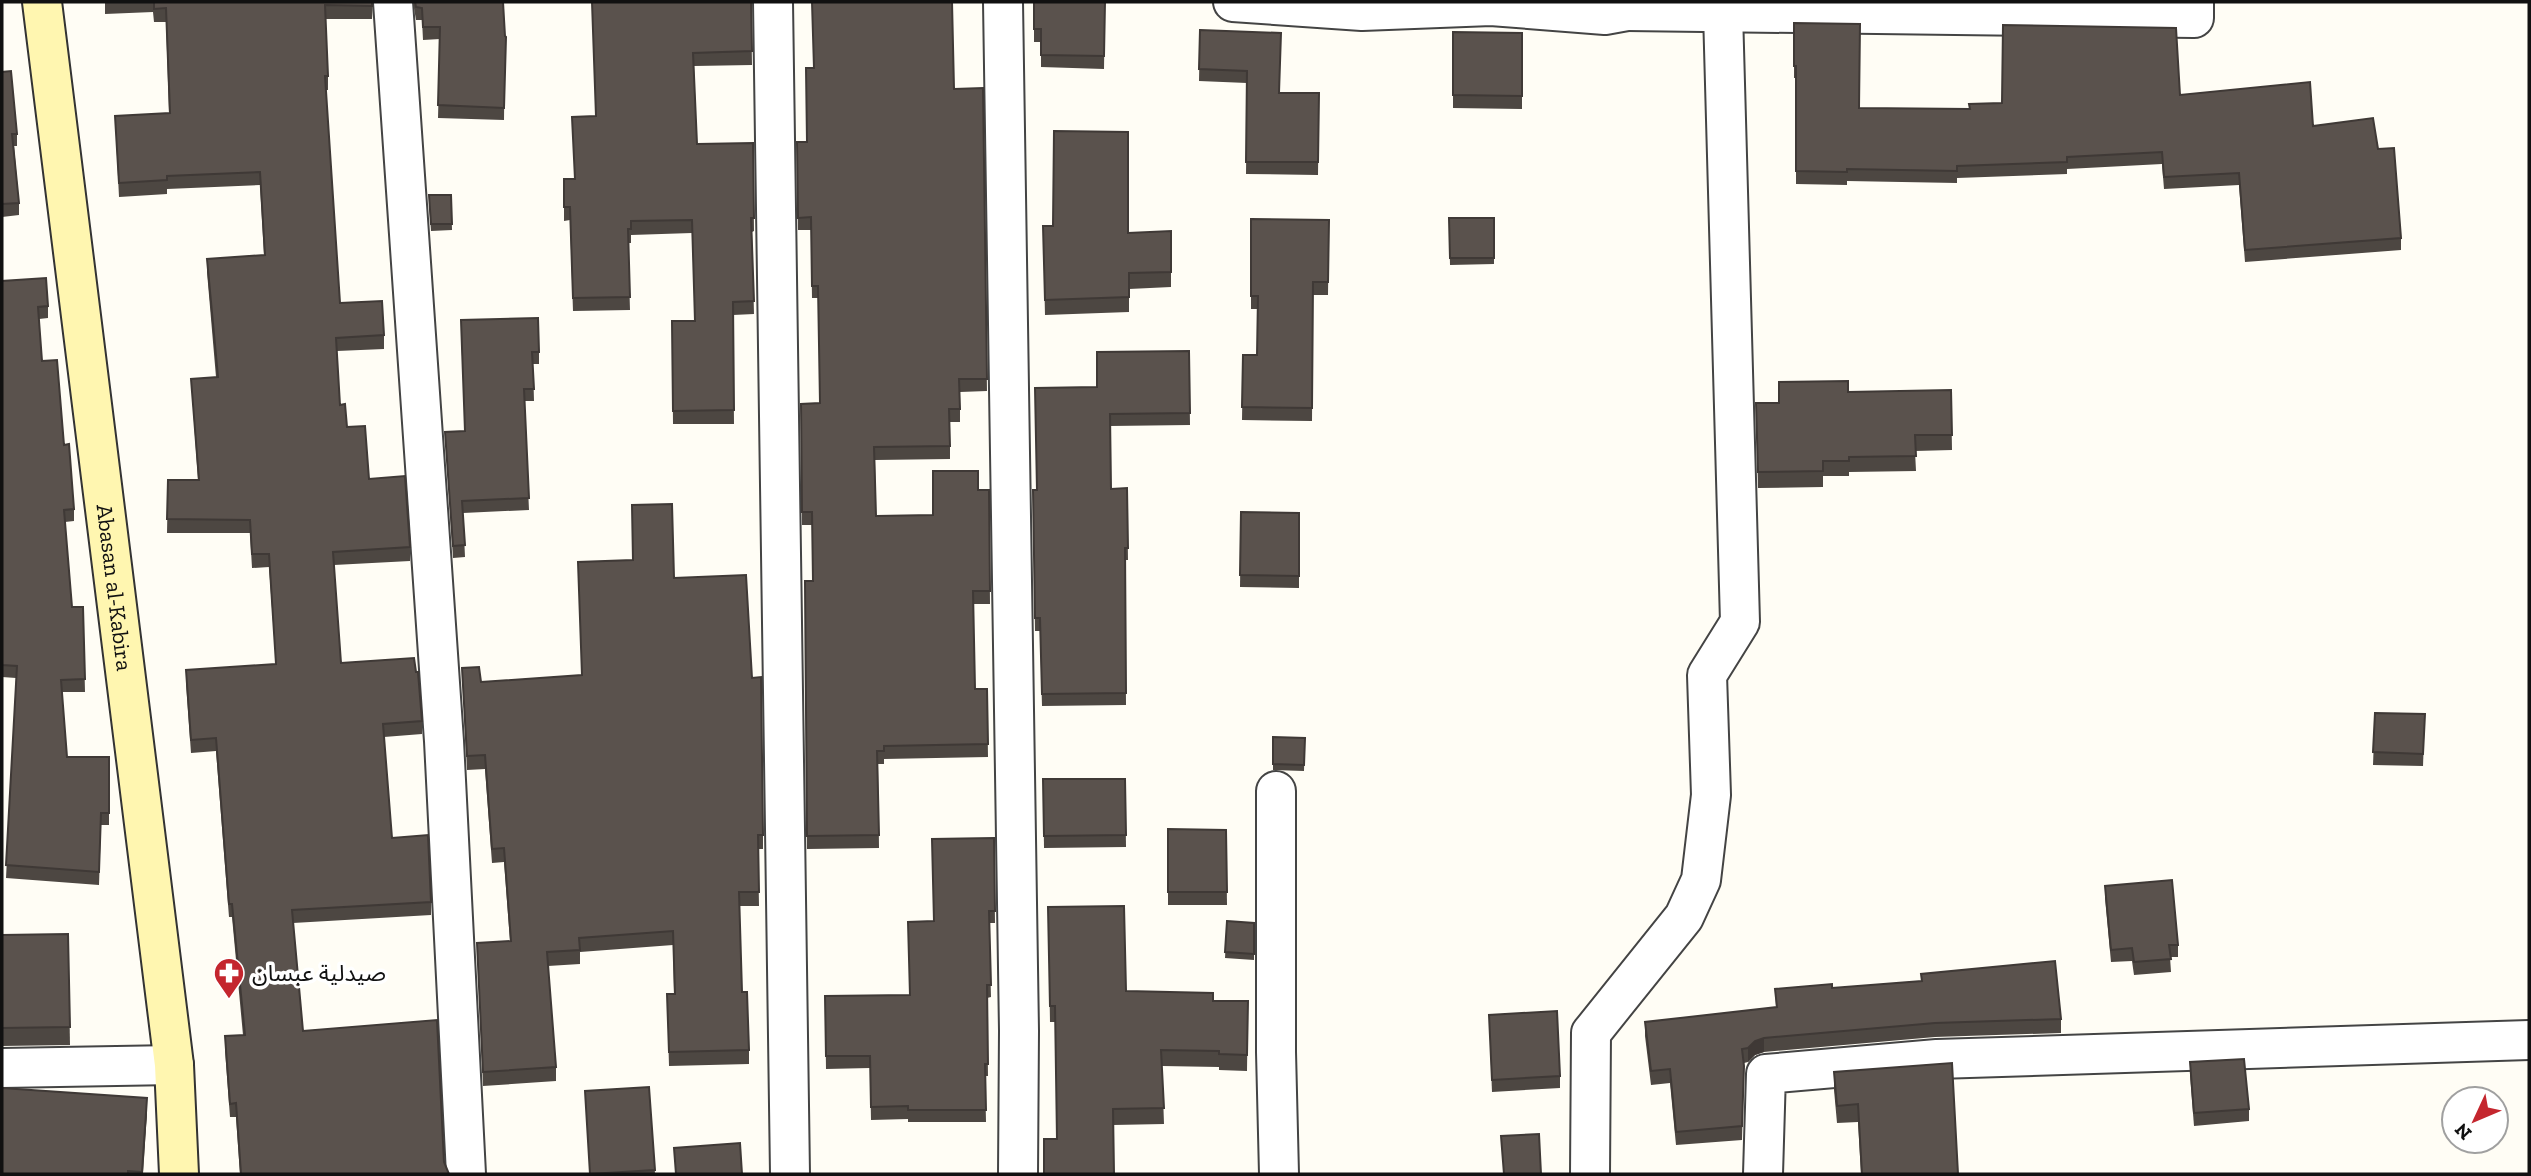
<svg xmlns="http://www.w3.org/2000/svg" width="2531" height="1176" font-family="'Zilla Slab','Noto Sans Arabic',serif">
  <rect width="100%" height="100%" fill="#fffdf5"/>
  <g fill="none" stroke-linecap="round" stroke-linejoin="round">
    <g stroke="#444" stroke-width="42">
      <g id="minor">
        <polyline points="393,2 444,741 466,1174"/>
        <polyline points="773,2 790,1174"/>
        <polyline points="1003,2 1019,1031 1018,1174"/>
        <polyline points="1233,2 1362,11 1491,6 1605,15 1627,11 1630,2"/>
        <polyline points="1627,11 2194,18 2194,2"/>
        <polyline points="1276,791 1276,1052 1279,1174"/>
        <polyline points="2,1068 174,1065"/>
        <polyline points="1590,1174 1591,1033 1684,917 1701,880 1711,795 1707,675 1740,622 1723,12"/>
        <polyline points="1763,1174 1766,1074 1937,1059 2529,1040"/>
      </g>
    </g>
    <g stroke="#333" stroke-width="42">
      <g id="secondary">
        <path id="s1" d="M 42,2 L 174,1065 L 179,1174"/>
      </g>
    </g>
    <use href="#minor" stroke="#fff" stroke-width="38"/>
    <use href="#secondary" stroke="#fff6b0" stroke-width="38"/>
  </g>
  <g fill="#4d4742">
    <polygon points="105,2 373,2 372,19 325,19 328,76 328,90 326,90 340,303 384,335 384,349 337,351 340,405 347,427 369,479 410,547 410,561 334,565 341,663 422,721 422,734 384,737 392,838 431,902 431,915 293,923 303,1031 444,1162 449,1174 240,1174 236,1117 230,1117 225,1050 225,1036 243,1035 232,917 229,917 216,751 191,753 186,683 186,670 276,664 269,567 252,568 250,533 167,533 168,480 198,480 191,379 216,377 207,272 207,259 264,255 260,185 167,189 167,194 119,197 115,116 169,113 166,22 154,22 153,12 105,14"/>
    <polygon points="413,2 503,2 505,36 504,120 438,118 440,39 423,40 422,20 416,20"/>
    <polygon points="751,2 752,65 694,66 697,144 753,143 754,231 752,232 754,314 733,315 734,424 673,424 672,321 695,321 692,233 631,235 631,243 628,243 630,310 573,311 570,220 564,221 564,179 574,179 595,116"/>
    <polygon points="1034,2 1105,2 1104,69 1041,67 1041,42 1034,42"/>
    <polygon points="1794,23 1859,108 1969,109 2180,95 2313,126 2378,149 2401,238 2401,250 2245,262 2239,185 2164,189 2162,164 2067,169 2067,174 1957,178 1957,183 1847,181 1847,185 1796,184 1796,78 1794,78"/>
    <polygon points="1200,30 1280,93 1319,93 1318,175 1246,174 1247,83 1199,81"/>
    <polygon points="1453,32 1522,33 1522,109 1453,108"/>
    <polygon points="2,72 17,134 17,146 14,146 19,203 19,215 2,217"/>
    <polygon points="983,88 987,391 960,392 960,422 950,422 950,459 875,460 876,516 933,515 978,490 989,490 990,604 973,604 975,689 987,689 988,757 884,759 884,764 878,764 879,848 807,849 805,581 813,581 812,525 802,525 801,404 820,403 818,298 812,298 811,230 798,230 797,142 807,142 954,89"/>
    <polygon points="451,195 452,230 431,231 429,202"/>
    <polygon points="1449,218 1494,218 1494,264 1450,265"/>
    <polygon points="1251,219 1329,220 1328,295 1313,295 1312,421 1242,420 1243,355 1257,355 1258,309 1251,309"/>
    <polygon points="1043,226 1128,233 1171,272 1171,287 1129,289 1129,312 1045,315"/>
    <polygon points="2,281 48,306 48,318 39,319 42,361 64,445 74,509 74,521 65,522 72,607 83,607 85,692 62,692 67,757 109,757 109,825 101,825 99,885 6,878 16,678 2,677"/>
    <polygon points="461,332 539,352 539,364 533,364 534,401 524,401 529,510 463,513 465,557 453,558 445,432 465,431"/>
    <polygon points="1189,351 1190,425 1110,426 1111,489 1127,488 1128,560 1125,560 1126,705 1042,706 1040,631 1035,631 1033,490 1037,490 1097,387"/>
    <polygon points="1951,390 1952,450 1915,451 1916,471 1849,472 1849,476 1823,476 1823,487 1758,488 1756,403 1779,403 1848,392"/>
    <polygon points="1241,512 1299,513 1299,588 1240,587"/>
    <polygon points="674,578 752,678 763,835 763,849 758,849 759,906 739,906 742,992 749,1050 749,1064 669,1066 667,994 674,994 673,945 580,952 580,964 548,966 556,1067 556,1081 483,1086 477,943 510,941 504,862 492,863 485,769 467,770 462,668 481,682 581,675"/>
    <polygon points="2375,713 2425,714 2423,766 2373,765"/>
    <polygon points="1273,737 1305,738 1304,771 1273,770"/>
    <polygon points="1125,779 1126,847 1044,848 1043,780"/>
    <polygon points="1168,829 1226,830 1227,905 1168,905"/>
    <polygon points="994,838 995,923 989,923 991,997 987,998 988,1076 985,1076 986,1122 908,1122 908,1119 871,1120 870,1068 826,1069 825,996 910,995 934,921"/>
    <polygon points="2105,886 2178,945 2178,957 2170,957 2171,972 2134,975 2132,961 2111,962 2105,898"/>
    <polygon points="1048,907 1126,991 1213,1001 1248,1001 1247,1071 1219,1070 1219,1067 1162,1066 1164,1124 1113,1125 1055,1022 1050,1022"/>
    <polygon points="1227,921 1254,923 1254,960 1225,958"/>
    <polygon points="68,934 70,1045 2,1046 2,935"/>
    <polygon points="1832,988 2061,1019 2061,1033 1935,1037 1764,1052 1755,1055 1748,1062 1744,1063 1742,1140 1676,1145 1670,1083 1651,1085 1645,1036 1645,1022 1776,1008 1775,989"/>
    <polygon points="1489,1015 1560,1076 1560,1088 1492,1092"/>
    <polygon points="2190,1062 2249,1109 2249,1121 2194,1126 2190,1075"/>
    <polygon points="1834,1072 1958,1174 1861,1174 1858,1122 1837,1123 1834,1090"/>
    <polygon points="649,1087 655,1174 590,1174 585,1091"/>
    <polygon points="147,1112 143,1174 2,1174"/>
  </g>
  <g fill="#3f3936">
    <polygon points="1764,1038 1764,1052 1755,1055 1748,1062 1748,1048 1755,1041"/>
    <polygon points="147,1098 147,1112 142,1174"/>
  </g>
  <g fill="#5a524d" stroke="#3f3936" stroke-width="2">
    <polygon points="154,2 372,2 372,6 325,5 328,76 325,76 340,303 382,301 384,335 336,338 340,405 345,404 347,427 365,426 369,479 405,476 410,547 333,552 341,663 414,658 416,672 418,672 422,721 383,724 392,838 428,835 431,902 292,910 303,1031 437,1020 444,1162 449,1174 241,1174 236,1103 230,1104 225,1036 245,1035 232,904 229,904 216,738 191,740 186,670 276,664 269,554 252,554 250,520 167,519 168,480 199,480 191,379 218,377 207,259 265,255 260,172 167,176 167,180 119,183 115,116 170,113 166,8 154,9"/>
    <polygon points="415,2 503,2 505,36 506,37 504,108 438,105 440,27 423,27 422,8 416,7"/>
    <polygon points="592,2 751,2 752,51 693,53 697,144 753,143 754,218 751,218 754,301 733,302 734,410 673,411 672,321 695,321 692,220 631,221 631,229 628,229 630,297 573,298 570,207 564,207 564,179 575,179 572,117 596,116"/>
    <polygon points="812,2 952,2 954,89 983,88 987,379 959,379 960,409 949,409 950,446 874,447 876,516 933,515 933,471 978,471 978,490 989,490 990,591 973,591 975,689 987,689 988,744 884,746 884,751 877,751 879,835 807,836 805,581 813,581 812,512 802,512 801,404 820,403 818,286 812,286 811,217 798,218 797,142 807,142 806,68 814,68"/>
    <polygon points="1034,2 1105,2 1104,56 1041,55 1041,29 1034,29"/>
    <polygon points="1794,23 1860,24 1859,108 1970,109 1969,104 2002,103 2003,25 2176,28 2180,95 2310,82 2313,126 2373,118 2378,149 2394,148 2401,238 2245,250 2239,173 2164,177 2162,152 2067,157 2067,162 1957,166 1957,171 1847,169 1847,172 1796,171 1796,66 1794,66"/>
    <polygon points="1200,30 1281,33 1279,93 1319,93 1318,162 1246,162 1247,71 1199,69"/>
    <polygon points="1453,32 1522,33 1522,96 1453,95"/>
    <polygon points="11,71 17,134 12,134 19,203 2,204 2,72"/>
    <polygon points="1054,131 1128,132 1128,233 1171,231 1171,272 1129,273 1129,297 1045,300 1043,226 1053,226"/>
    <polygon points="429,195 451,195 452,224 431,224"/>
    <polygon points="1449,218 1494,218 1494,258 1450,258"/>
    <polygon points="1251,219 1329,220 1328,282 1313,282 1312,408 1242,407 1243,355 1257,355 1258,296 1251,296"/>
    <polygon points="46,278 48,306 38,307 42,361 57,360 64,445 69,444 74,509 64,510 72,607 83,607 85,679 61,680 67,757 109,757 109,813 101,813 99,872 6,865 17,666 2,665 2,281"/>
    <polygon points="538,318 539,352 532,352 534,389 524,389 529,498 462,501 465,545 453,546 445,432 465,431 461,320"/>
    <polygon points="1189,351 1190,413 1110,414 1111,489 1127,488 1128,548 1125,548 1126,693 1042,694 1040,618 1035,618 1033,490 1037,490 1035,388 1097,387 1097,352"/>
    <polygon points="1848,381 1848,392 1951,390 1952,435 1915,435 1916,456 1849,457 1849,461 1823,461 1823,471 1758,472 1756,403 1779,403 1779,382"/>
    <polygon points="672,504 674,578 746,575 752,678 761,677 763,835 758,835 759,892 739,892 742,992 747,992 749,1050 669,1052 667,994 675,994 673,931 579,938 580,950 547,952 556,1067 483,1072 477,943 511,941 504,848 492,849 485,755 467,756 462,668 479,667 481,682 582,675 578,562 633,560 632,505"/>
    <polygon points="1241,512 1299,513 1299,576 1240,575"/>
    <polygon points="2375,713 2425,714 2423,754 2373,752"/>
    <polygon points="1273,737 1305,738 1304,765 1273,764"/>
    <polygon points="1043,779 1125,779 1126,835 1044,836"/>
    <polygon points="1168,829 1226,830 1227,892 1168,892"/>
    <polygon points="994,838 995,911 989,911 991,985 987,985 988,1064 985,1064 986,1110 908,1110 908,1106 871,1107 870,1056 826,1056 825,996 910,995 908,922 934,921 932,839"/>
    <polygon points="2172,880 2178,945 2169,945 2171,959 2134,962 2132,948 2111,950 2105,886"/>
    <polygon points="1124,906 1126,991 1213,993 1213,1001 1248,1001 1247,1055 1219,1054 1219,1051 1161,1050 1164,1108 1113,1109 1114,1174 1044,1174 1044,1139 1057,1139 1055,1006 1050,1006 1048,907"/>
    <polygon points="1227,921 1254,923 1254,954 1225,952"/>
    <polygon points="68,934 70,1027 2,1028 2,935"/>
    <polygon points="2055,961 2061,1019 1935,1023 1764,1038 1755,1041 1748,1048 1742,1049 1744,1066 1742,1126 1676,1132 1670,1069 1651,1071 1645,1022 1777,1007 1775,989 1832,984 1832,988 1922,981 1921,974"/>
    <polygon points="1557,1011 1560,1076 1492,1080 1489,1015"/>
    <polygon points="2244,1059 2249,1109 2194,1113 2190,1062"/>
    <polygon points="1952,1063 1958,1174 1862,1174 1858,1104 1837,1106 1834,1072"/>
    <polygon points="649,1087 655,1170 590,1174 585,1091"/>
    <polygon points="2,1088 147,1098 142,1172 128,1171 128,1174 2,1174"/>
    <polygon points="1539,1134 1541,1174 1504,1174 1501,1136"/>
    <polygon points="740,1143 742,1174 676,1174 674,1148"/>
  </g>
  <defs>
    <g id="pharmacy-pin" transform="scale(1.575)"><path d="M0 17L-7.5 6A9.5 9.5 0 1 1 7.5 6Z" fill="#c4262e" stroke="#fff"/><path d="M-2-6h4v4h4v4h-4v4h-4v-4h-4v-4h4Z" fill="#fff"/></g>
  </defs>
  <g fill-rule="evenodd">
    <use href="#pharmacy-pin" x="229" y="973"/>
  </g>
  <g text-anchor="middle" stroke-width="7" stroke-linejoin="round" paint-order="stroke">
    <g font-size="23" fill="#111" stroke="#fff">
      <text dy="8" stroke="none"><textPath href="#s1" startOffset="590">Abasan al-Kabira</textPath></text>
    </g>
    <g font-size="23" fill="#111" stroke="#fff" text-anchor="start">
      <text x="252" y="981">صيدلية عبسان</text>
    </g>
  </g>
  <rect width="2531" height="1176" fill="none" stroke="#111111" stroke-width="7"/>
  <g transform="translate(2475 1120) rotate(226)"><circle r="33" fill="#ffffff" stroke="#a0a0a0" stroke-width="2"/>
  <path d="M0-5L12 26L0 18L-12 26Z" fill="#c4262e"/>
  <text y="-10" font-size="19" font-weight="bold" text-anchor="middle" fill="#111111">N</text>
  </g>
</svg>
